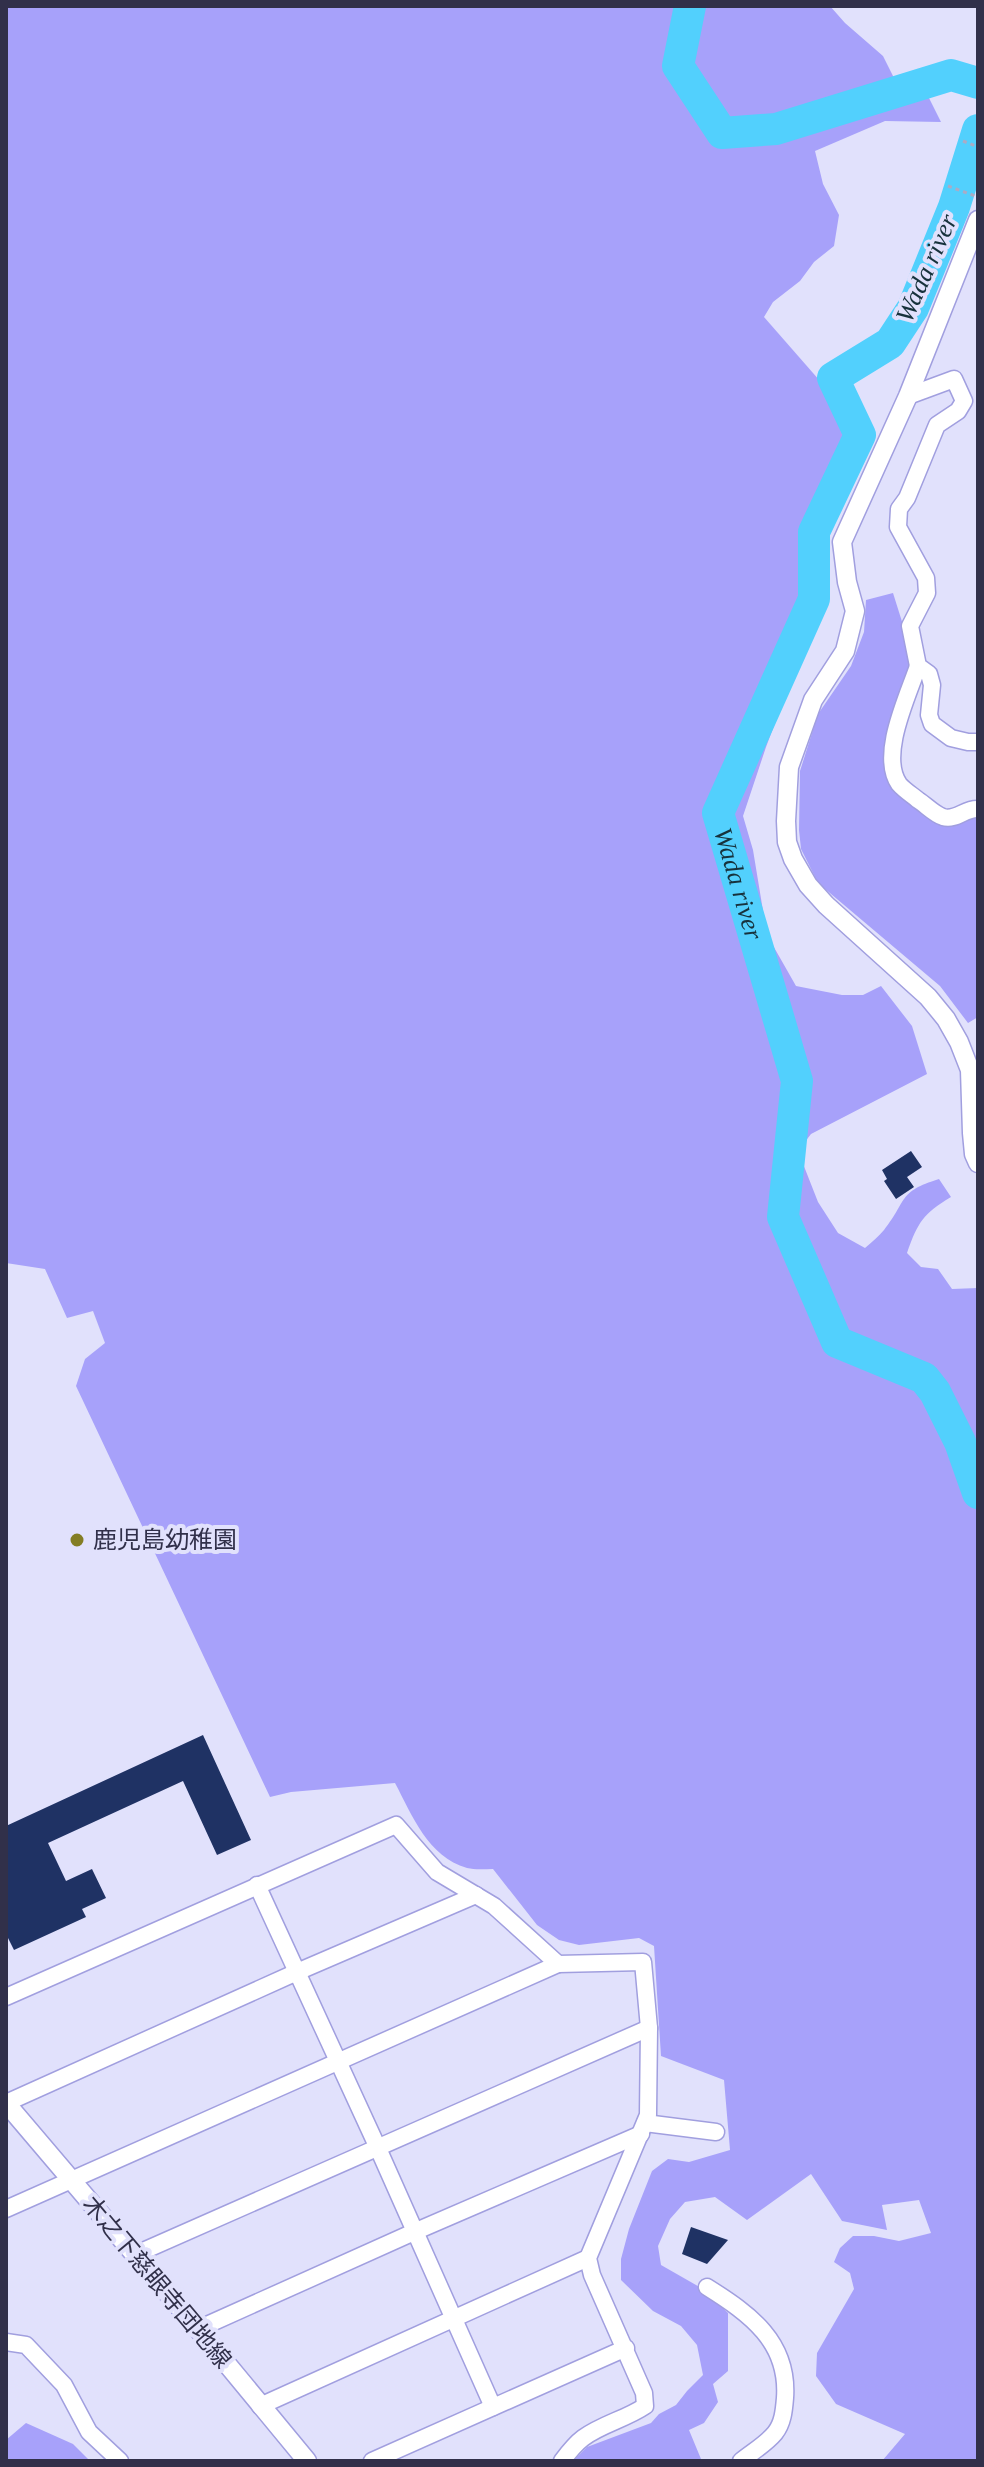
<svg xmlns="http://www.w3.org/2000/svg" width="984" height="2467" font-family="'Times New Roman','Noto Sans JP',serif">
  <rect width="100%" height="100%" fill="#e1e1fc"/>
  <g fill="#a7a1fa">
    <path d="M 6,6 L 830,6 L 845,23 L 883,56 L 894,78 L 924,88 L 941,122 L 885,121 L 815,151 L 823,184 L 839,215 L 834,246 L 814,262 L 800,281 L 773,302 L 764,317 L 827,389 L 856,441 L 841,503 L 825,544 L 821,619 L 794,673 L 766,747 L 743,816 L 753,850 L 767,935 L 796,986 L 842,995 L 863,995 L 881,986 L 912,1026 L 927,1074 L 811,1134 L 798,1151 L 818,1202 L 838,1233 L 865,1248 C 872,1242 879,1236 884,1230 C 908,1200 897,1192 939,1179 L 951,1197 C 923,1214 918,1222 907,1253 L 921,1267 L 938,1269 L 952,1289 L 978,1288 L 978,2461 L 882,2461 L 905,2434 L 836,2404 L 816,2376 L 817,2353 L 854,2289 L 850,2273 L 834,2262 L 840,2248 L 853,2236 L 874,2236 L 899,2241 L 931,2233 L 919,2200 L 882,2205 L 887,2230 L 842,2221 L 811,2174 L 747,2220 L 715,2197 L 685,2202 L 670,2219 L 658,2246 L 661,2265 L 703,2289 L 728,2313 L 728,2371 L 713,2384 L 718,2402 L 704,2423 L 689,2430 L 701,2459 L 573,2461 L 587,2447 L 651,2423 L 659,2414 L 676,2405 L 687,2391 L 703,2375 L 697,2345 L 681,2326 L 653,2311 L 621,2280 L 621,2259 L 629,2229 L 652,2171 L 668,2159 L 689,2162 L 730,2150 L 724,2080 L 661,2056 L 654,1946 L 639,1938 L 579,1945 L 559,1940 L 537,1925 L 493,1869 C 485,1869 475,1870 467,1868 C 428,1857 412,1815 395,1783 L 291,1792 L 270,1797 L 76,1386 L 85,1359 L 105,1343 L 93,1311 L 67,1318 L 45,1269 L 6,1263 Z"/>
    <polygon points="893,593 904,628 911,668 889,776 940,821 978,814 978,1017 968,1023 940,986 818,883 801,849 799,830 800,771 818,714 851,666 864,632 866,600"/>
    <polygon points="26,2423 73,2444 90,2461 6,2461 6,2440"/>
  </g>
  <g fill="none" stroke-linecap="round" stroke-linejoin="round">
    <g stroke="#52d0fd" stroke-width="32">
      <polyline points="690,6 678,66 722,133 776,129 951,75 978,83"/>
      <path id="s1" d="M 978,130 L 954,207 L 913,308 L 890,343 L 833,378 L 860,435 L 814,532 L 814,599 L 718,813 L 797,1081 L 783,1217 L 837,1342 L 924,1378 L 935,1392 L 960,1442 L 978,1493"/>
    </g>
  </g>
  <g fill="#1f3264">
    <polygon points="911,1151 922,1167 907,1177 914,1187 896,1199 884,1181 887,1179 882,1170"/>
    <polygon points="203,1735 251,1840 217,1855 183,1781 48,1843 66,1881 92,1869 106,1898 82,1909 86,1917 14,1950 6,1934 6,1826"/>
    <polygon points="691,2227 728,2240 707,2264 682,2254"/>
  </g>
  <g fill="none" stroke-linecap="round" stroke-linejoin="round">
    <g stroke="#a19fdf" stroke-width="19">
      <g id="minor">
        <polyline points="908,396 954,379 964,401 958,411 937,425 907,498 899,509 898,527 926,578 927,593 910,626 918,666 929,674 932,685 929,715 932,724 951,738 968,742 978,742"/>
        <path d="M 918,666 C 908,696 879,755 899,784 C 904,790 912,795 918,800 C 926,805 934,814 943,817 C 956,821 965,808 978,809"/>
        <polyline points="257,1885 377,2146 493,2407"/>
        <path d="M 6,1997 L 396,1825 L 437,1872 L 494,1906 L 558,1964 L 643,1962 L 649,2028 L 648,2115 L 588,2258 L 592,2275 L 644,2393 L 645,2406 C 626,2419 602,2424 583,2438 C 575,2444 568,2453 562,2461"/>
        <polyline points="6,2103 297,1972 476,1895"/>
        <polyline points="645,2123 716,2132"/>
        <polyline points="6,2209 558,1964"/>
        <polyline points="134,2255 649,2028"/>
        <path d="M 707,2287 C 750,2314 789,2342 785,2398 C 784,2410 783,2423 775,2433 C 766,2444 752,2452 741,2461"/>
        <polyline points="198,2329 414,2232 641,2134"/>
        <polyline points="6,2342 26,2345 64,2385 89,2432 120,2461"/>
        <polyline points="260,2406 588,2258"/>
        <polyline points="372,2461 626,2348"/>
      </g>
    </g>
    <g stroke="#a19fdf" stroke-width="21">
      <g id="tertiary">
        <polyline points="978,220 908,396 842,542 847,582 855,611 845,651 813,700 789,767 786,821 787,842 793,859 808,885 826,905 928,997 946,1019 959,1042 970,1070 972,1133 974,1154 978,1163"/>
        <polyline points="6,2103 198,2329 307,2461"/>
      </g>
    </g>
    <g stroke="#ababc5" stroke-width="3" stroke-dasharray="4 4" stroke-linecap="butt">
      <polyline points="963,141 978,147"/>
      <polyline points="948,186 978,197"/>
    </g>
    <use href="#minor" stroke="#fff" stroke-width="16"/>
    <use href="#tertiary" stroke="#fff" stroke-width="18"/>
  </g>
  <circle fill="#837d24" stroke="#e1e1fc" stroke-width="3" cx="77" cy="1540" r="8"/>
  <g text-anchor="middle" stroke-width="8" stroke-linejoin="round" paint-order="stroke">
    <g font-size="24" fill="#31304a" stroke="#e1e1fc" text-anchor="start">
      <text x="93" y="1548">鹿児島幼稚園</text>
    </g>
    <g font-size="24" fill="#31304a" stroke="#e1e1fc">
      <text transform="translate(157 2282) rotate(50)" y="8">木之下慈眼寺団地線</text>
    </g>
    <g font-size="26" font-style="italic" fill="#17323c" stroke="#e1e1fc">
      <text transform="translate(926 268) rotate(-66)" y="9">Wada river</text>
      <text dy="9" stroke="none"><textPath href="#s1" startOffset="844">Wada river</textPath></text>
    </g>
  </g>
  <rect width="984" height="2467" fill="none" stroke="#31304a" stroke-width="16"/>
</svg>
